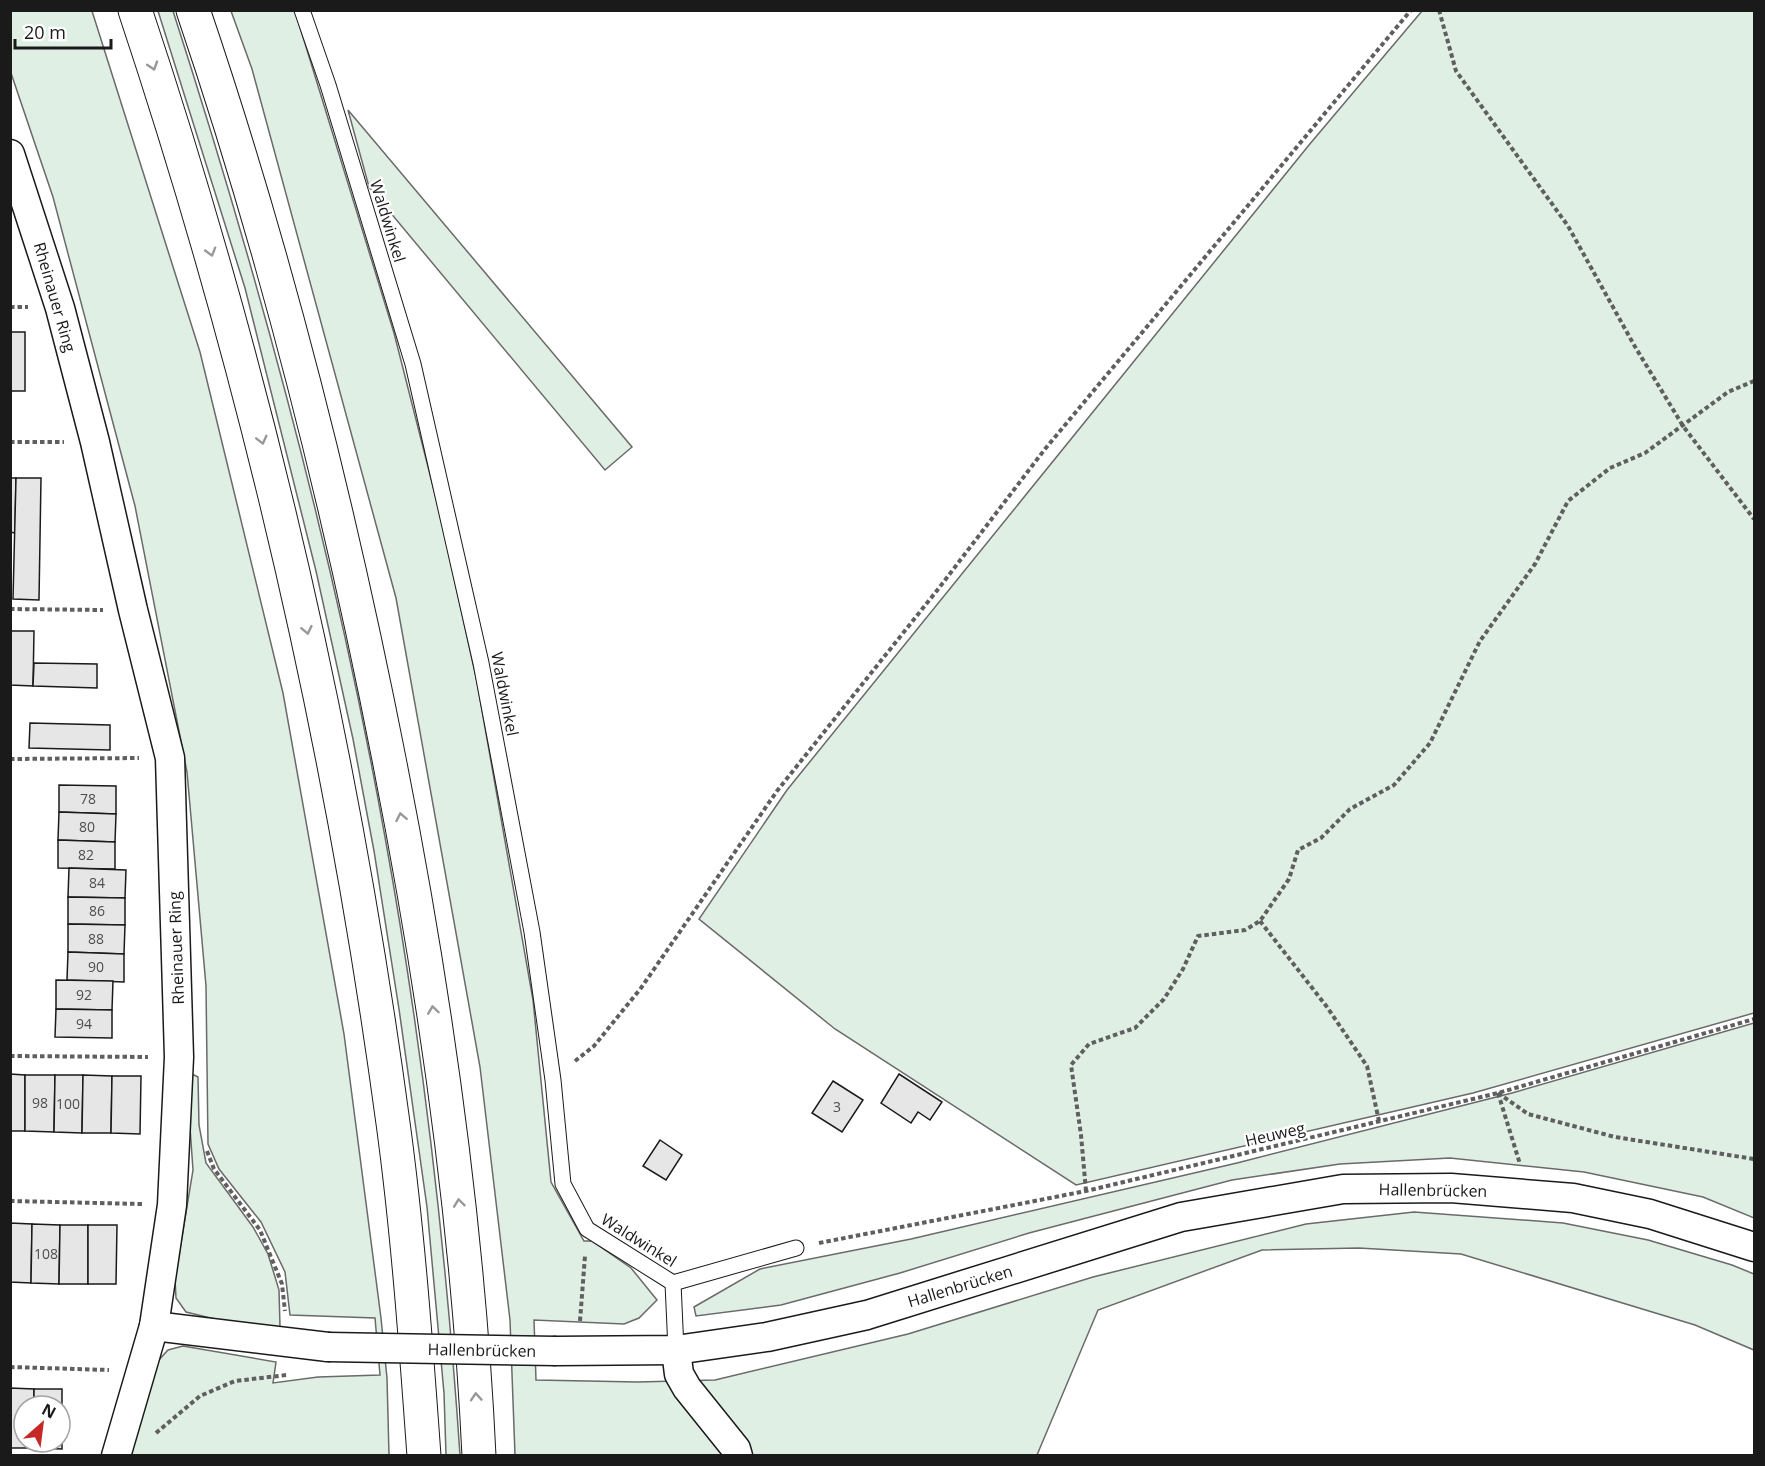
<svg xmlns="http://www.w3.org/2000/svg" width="1765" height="1466" font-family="'Open Sans',sans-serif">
  <rect width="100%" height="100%" fill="#fff"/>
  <g fill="#e0efe3" stroke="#6a6a6a" stroke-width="1.5">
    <polygon points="10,11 92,11 200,352 283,693 344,1034 381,1318 387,1378 389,1455 129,1455 158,1361 168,1350 183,1346 276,1362 273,1383 318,1377 380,1375 375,1318 290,1315 285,1272 261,1222 219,1169 208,1144 206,986 187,772 135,506 53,197 11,73"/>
    <path d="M 158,11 L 173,11 C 260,281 335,557 385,837 C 422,1041 446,1248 460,1455 L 446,1455 L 444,1393 L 427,1207 L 399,1009 L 374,851 L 353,739 L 316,571 L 245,288 Z"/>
    <polygon points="231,11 295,11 394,333 441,518 477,682 533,1000 551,1182 584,1241 592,1241 631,1268 657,1300 639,1318 624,1324 534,1320 536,1380 638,1382 715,1380 908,1334 1093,1277 1306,1224 1414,1212 1563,1223 1648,1240 1732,1265 1754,1274 1754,1350 1695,1325 1461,1254 1359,1248 1262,1250 1098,1310 1037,1455 515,1455 510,1320 480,1067 396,598 252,69"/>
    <polygon points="1422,11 1754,11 1754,1013 1473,1093 1076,1185 835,1029 699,919 787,790 1309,145"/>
    <polygon points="348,110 632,447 605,470 369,187"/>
    <polygon points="1754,1023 1754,1218 1703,1197 1584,1172 1450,1158 1340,1164 1232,1180 1029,1233 900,1273 781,1305 696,1316 694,1307 760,1269 911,1239 1237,1163 1512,1093"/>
    <polygon points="186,1071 198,1077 199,1125 206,1163 253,1227 268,1254 279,1290 280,1327 227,1322 186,1312 176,1298 175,1279 193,1170"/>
  </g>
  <g fill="#e6e6e6" stroke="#1a1a1a" stroke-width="1.5">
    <rect x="10" y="332" width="15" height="59"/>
    <polygon points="10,478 16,478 15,533 10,532"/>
    <polygon points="16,478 41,478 39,600 13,599"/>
    <polygon points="10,631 34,631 33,686 10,685"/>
    <polygon points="34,663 97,664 97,688 33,686"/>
    <polygon points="30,723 110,725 110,750 29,748"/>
    <polygon points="59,785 116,786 116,814 59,812"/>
    <polygon points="59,812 116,814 115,842 58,840"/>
    <polygon points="58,840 115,842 115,869 58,868"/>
    <polygon points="69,868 126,870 125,898 68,897"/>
    <polygon points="68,897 125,898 125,925 68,924"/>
    <polygon points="68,924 125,925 124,954 68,952"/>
    <polygon points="68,952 124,954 124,982 67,980"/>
    <polygon points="56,980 113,981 112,1010 56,1009"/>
    <polygon points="56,1009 112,1010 112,1038 55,1037"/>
    <polygon points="10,1074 25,1075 25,1131 10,1131"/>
    <polygon points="899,1074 942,1102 930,1120 918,1112 911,1123 881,1103"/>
    <polygon points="25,1075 55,1075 54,1132 25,1131"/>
    <polygon points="55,1075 83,1075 82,1133 54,1132"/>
    <polygon points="83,1075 112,1076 111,1133 82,1133"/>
    <polygon points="112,1076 141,1076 140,1134 111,1133"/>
    <polygon points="833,1081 863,1100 842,1132 812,1113"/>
    <polygon points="660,1140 682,1155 666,1180 643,1166"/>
    <polygon points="10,1223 32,1224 31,1283 10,1282"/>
    <polygon points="32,1224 60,1225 59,1284 31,1283"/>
    <polygon points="60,1225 88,1225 88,1284 59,1284"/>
    <polygon points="88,1225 117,1225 116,1284 88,1284"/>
    <polygon points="10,1388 34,1389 34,1406 24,1406 24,1442 33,1442 33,1448 10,1448"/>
    <polygon points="34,1389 62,1389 62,1449 33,1448 33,1442 60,1442 60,1406 34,1406"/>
  </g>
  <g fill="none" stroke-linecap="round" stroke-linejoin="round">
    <g stroke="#1a1a1a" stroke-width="17">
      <g id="service">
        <polyline points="302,10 328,85 413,364 481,663 532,932 553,1080 563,1184 587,1229 673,1283 676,1350"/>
        <polyline points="673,1283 796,1248"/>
      </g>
    </g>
    <g stroke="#1a1a1a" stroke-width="31">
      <g id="minor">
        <polyline points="10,154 60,308 95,442 133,610 170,758 179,1057 172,1205 154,1326 116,1456"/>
        <polyline points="154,1326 328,1347"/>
        <polyline points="676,1350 679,1374 687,1388 736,1449 738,1456"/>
        <polyline points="556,1351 676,1350 767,1337 867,1315 1181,1217 1343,1189 1451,1188 1573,1198 1650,1214 1754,1247"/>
      </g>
    </g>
    <g stroke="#1a1a1a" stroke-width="35">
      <g id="trunk">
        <path d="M 135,10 C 256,373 342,744 393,1123 C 408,1233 416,1345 424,1456"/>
        <path d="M 193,10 C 277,257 340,509 390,764 C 435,992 468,1223 479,1456"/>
      </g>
    </g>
    <g stroke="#5f5f5f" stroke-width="4" stroke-dasharray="4.5 3" stroke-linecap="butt">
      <polyline points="1439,10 1456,71 1568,226 1634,345 1683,426 1754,519"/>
      <polyline points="10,307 28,307"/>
      <polyline points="10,442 64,442"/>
      <polyline points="10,609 103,610"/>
      <polyline points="10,759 139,758"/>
      <polyline points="1260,921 1327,1007 1367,1066 1379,1121"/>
      <polyline points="10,1056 148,1057"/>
      <polyline points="575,1061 594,1046 641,988 777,791 939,588 1045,449 1411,10"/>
      <polyline points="1498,1093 1528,1114 1615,1137 1754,1159"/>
      <polyline points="1498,1093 1520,1164"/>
      <polyline points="207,1151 214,1169 260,1230 282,1284 285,1311"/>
      <polyline points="1086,1191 1081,1135 1071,1065 1089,1044 1135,1028 1164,999 1183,969 1198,936 1245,930 1260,921 1289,879 1298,850 1321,838 1350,809 1394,785 1430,743 1480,641 1535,564 1568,501 1610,468 1645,453 1728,392 1754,381"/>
      <polyline points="10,1201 142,1204"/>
      <polyline points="819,1243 1086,1191 1498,1093 1754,1019"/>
      <polyline points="580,1321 585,1256"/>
      <polyline points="10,1367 109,1370"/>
      <polyline points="156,1433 200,1396 235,1381 287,1375"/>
    </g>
    <use href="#service" stroke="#fff" stroke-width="15"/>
    <use href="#minor" stroke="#fff" stroke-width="28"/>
    <use href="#trunk" stroke="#fff" stroke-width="33"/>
    <g stroke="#1a1a1a" stroke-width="31" stroke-linecap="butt">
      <polyline id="minor-bridge" points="328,1347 556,1351"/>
    </g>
    <use href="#minor-bridge" stroke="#fff" stroke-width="28"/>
  </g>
  <defs><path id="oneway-chevron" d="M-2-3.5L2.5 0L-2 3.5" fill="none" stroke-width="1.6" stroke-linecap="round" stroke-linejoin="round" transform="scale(1.5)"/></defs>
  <g stroke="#989898">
    <use href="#oneway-chevron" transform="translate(153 66) rotate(72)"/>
    <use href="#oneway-chevron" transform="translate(211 252) rotate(74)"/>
    <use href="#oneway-chevron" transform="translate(262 440) rotate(76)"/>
    <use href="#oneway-chevron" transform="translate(307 630) rotate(78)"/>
    <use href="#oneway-chevron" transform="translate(401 817) rotate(-101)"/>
    <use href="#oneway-chevron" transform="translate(433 1010) rotate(-98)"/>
    <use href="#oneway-chevron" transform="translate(459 1203) rotate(-97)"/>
    <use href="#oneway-chevron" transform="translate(476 1397) rotate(-94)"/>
  </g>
  <g text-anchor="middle" stroke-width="4.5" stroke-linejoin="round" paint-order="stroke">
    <g font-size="14" fill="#4d4d4d">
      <text x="88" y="804">78</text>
      <text x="87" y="832">80</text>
      <text x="86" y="860">82</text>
      <text x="97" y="888">84</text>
      <text x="97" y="916">86</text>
      <text x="96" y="944">88</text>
      <text x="96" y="972">90</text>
      <text x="84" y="1000">92</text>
      <text x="84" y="1029">94</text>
      <text x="40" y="1108">98</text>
      <text x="68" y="1109">100</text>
      <text x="837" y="1112">3</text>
      <text x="46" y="1259">108</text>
    </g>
    <g font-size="16" fill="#1a1a1a" stroke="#fff">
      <text transform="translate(388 221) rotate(73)" y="6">Waldwinkel</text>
      <text transform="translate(55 297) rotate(74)" y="6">Rheinauer Ring</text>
      <text transform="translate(505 694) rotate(79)" y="6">Waldwinkel</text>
      <text transform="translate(176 948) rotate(-92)" y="6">Rheinauer Ring</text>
      <text transform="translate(1275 1134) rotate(-13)" y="6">Heuweg</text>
      <text transform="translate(1433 1190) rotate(1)" y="6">Hallenbrücken</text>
      <text transform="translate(639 1240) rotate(32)" y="6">Waldwinkel</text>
      <text transform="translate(960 1286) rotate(-17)" y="6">Hallenbrücken</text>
      <text transform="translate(482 1350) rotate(1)" y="6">Hallenbrücken</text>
    </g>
  </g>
  <rect width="1765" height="1466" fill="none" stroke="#1a1a1a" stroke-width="24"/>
  <g transform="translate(42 1424) rotate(28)"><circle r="28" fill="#ffffff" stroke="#a3a3a3" stroke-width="1.5"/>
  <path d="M0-4.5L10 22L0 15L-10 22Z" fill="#c62828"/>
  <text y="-9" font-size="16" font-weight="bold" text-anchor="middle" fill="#1a1a1a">N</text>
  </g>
  <path d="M15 39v9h96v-9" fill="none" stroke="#1a1a1a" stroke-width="3"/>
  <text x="24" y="39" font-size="18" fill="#1a1a1a" stroke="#ffffff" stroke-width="4.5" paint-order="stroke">20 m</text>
</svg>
